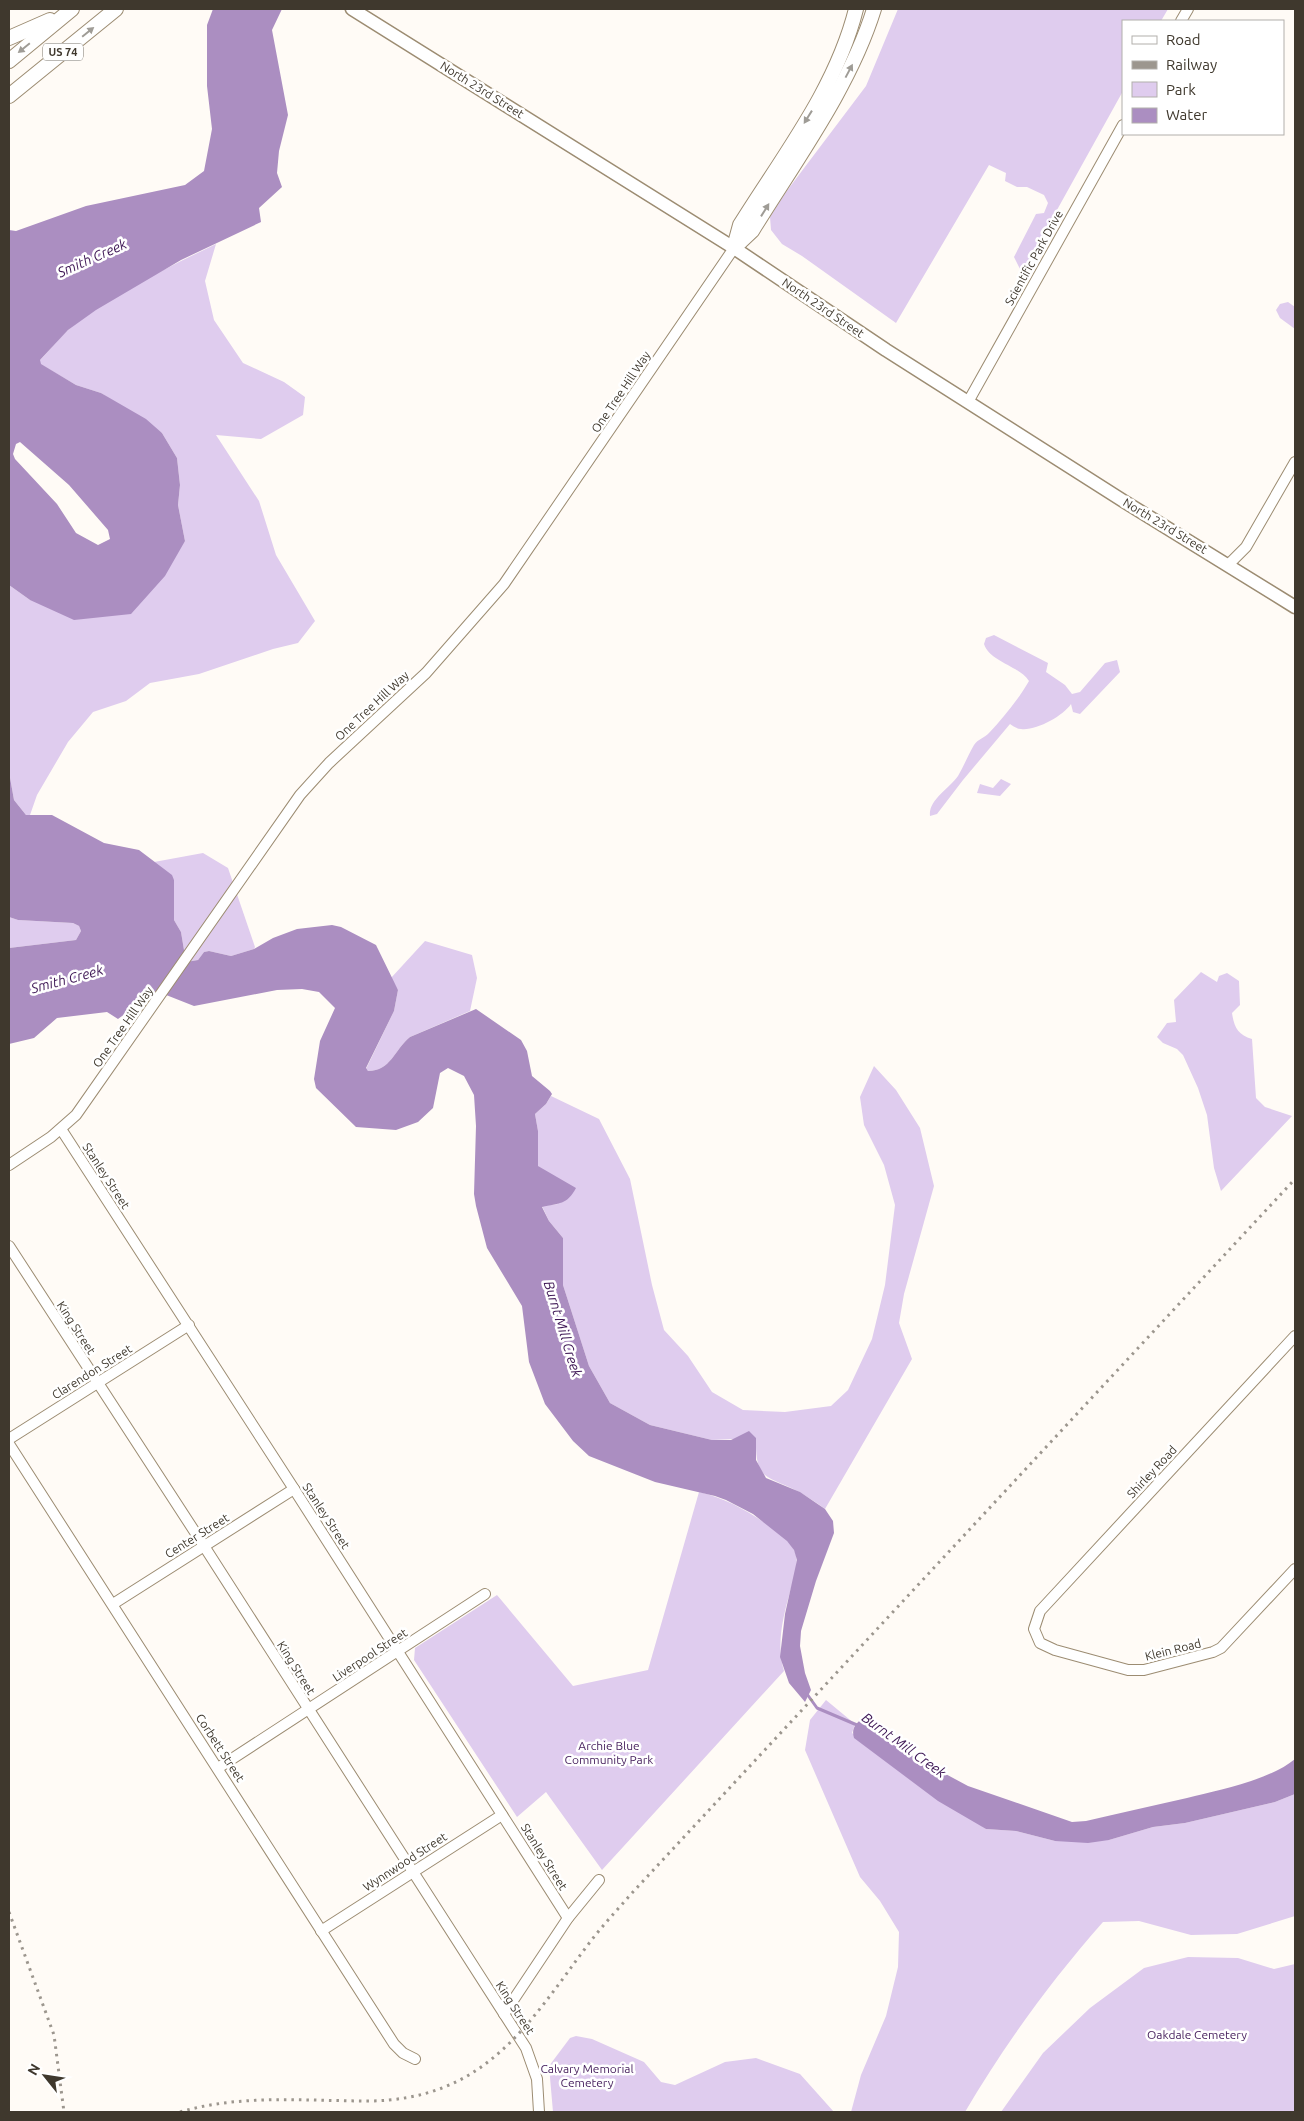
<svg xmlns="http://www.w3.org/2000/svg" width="1304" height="2121" font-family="Ubuntu,sans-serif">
  <rect width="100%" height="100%" fill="#fffbf6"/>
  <g fill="#dfccee">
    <polygon points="898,9 1168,9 1161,21 1123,21 1123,91 1022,273 1014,257 1036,214 1044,213 1048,203 1044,195 1027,187 1017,187 1005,181 1006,173 989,165 896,323 802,256 782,244 771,230 770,217 786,192 866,86"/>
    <path d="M 216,244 L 205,281 L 214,320 L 243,363 L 284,382 L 305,397 L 303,415 L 261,439 L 216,435 L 259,501 L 276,555 L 315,621 L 298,643 L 273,649 L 199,674 L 150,683 L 126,701 L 93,712 L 68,742 L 37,795 L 30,815 L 26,815 L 14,800 L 9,772 L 9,585 L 30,600 L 185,541 L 178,505 L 180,485 L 177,458 L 162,433 L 101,393 L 76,385 L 40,364 L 40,360 C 50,350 59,338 69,329 C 111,295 168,267 216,244 Z"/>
    <polygon points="1288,302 1295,307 1295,329 1280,318 1276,310 1280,304"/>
    <path d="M 994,635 L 1048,663 L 1046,672 L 1065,685 L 1072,694 L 1080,692 L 1105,663 L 1117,660 L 1120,672 L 1080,714 L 1073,712 L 1071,704 C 1063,716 1036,731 1021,729 C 1017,729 1013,726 1010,724 L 963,780 L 937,814 L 930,816 C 928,800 949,789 958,776 C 964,766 968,755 974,745 C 978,739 984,738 989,733 C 1003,718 1018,700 1029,681 C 1018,665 990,662 984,644 L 986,638 Z"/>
    <polygon points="1001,779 1011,784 1000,796 977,793 980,784 993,788"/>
    <polygon points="203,853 228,868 255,947 254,949 231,956 209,951 204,952 198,960 186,962 181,932 174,920 174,880 154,862"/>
    <polygon points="9,917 18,920 73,923 79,926 81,931 76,940 9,948"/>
    <path d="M 425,941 L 472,955 L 477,978 L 470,1011 L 410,1037 C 394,1050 391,1071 368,1071 L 366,1069 L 394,1011 L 398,990 L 391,978 Z"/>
    <path d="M 1201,972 L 1217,982 L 1219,976 L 1227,973 L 1239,981 L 1240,1005 L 1232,1013 C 1234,1027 1238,1035 1252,1039 L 1256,1098 L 1265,1107 L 1292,1116 L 1221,1191 L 1214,1168 L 1207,1115 L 1198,1088 L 1183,1055 L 1177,1049 L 1163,1043 L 1157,1037 L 1167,1023 L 1176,1022 L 1174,1000 Z"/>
    <path d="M 874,1066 L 896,1090 L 920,1128 L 934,1186 L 904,1294 L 899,1323 L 912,1359 L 825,1509 C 817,1503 808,1497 799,1492 C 767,1475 755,1482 756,1438 L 712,1440 L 650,1425 L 610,1403 L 589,1366 L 563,1285 L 563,1238 L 549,1221 L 542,1206 L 558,1204 L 538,1166 L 538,1131 L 535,1114 L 546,1104 L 551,1096 L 599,1119 L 630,1179 L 652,1285 L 664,1330 L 688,1356 L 712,1392 L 743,1410 L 785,1412 L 831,1406 L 848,1390 L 872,1339 L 885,1285 L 895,1205 L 884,1165 L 864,1125 L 860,1097 Z"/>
    <path d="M 699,1492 C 725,1498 746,1510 768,1525 C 777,1532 793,1542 796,1555 C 799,1566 793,1581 790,1592 C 783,1617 776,1645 784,1671 L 602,1870 L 546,1792 L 517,1817 L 414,1660 L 415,1648 L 497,1595 L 573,1686 L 648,1670 Z"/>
    <path d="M 826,1700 L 855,1724 L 852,1733 L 986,1829 L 1016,1831 L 1055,1841 L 1109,1840 L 1153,1827 L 1185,1823 L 1275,1802 L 1295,1794 L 1295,1916 L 1237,1934 L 1191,1935 L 1139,1921 L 1103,1922 C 1051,1981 1005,2044 965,2112 L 851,2112 L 861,2075 L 886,2016 L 898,1967 L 899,1932 L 880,1901 L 860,1877 L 805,1750 L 810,1720 Z"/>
    <polygon points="1188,1957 1238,1958 1274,1969 1295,1964 1295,2112 1001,2112 1043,2053 1090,2008 1144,1968"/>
    <polygon points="576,2036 592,2039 644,2062 661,2082 675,2085 725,2062 756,2058 800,2074 834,2112 553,2112 549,2066 570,2038"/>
  </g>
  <g fill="#ab8ec1" fill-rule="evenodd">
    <path d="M 213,9 L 282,9 L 272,30 L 288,115 L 279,151 L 277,173 L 282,187 L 259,208 L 261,222 L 181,260 L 96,310 L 68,330 L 40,360 L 41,364 L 76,385 L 101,393 L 146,419 L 162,433 L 177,458 L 180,485 L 178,505 L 185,541 L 165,576 L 131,614 L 74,620 L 30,600 L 9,585 L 9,230 L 16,231 L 86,206 L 185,185 L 204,171 L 212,129 L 207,86 L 207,25 ZM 20,442 L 69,485 L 108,530 L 110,539 L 98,545 L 76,533 L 57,504 L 15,459 L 13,454 L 16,444 Z"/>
    <path d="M 9,772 L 14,800 L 26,815 L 52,815 L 104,843 L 139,850 L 172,875 L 174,880 L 174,920 L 181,932 L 186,962 L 198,960 L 204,952 L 209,951 L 231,956 L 254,949 L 273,938 L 297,929 L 332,925 L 341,927 L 376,945 L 398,990 L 394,1011 L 366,1068 L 368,1071 C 391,1071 394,1050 410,1037 L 476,1009 L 521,1040 L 527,1051 L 532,1076 L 550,1091 L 552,1094 L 546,1104 L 535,1114 L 538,1131 L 538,1166 L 576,1188 C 567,1205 559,1203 542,1207 L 549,1221 L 563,1238 L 563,1285 L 589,1366 L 610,1403 L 650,1425 L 712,1440 L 731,1440 L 749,1431 L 756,1438 L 756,1460 L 766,1478 L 800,1492 L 825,1509 L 833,1521 L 834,1533 L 816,1581 L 801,1631 L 800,1646 L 805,1673 L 811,1690 L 805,1702 L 789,1683 L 780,1657 L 785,1614 L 797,1560 L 794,1550 L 787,1541 L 753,1514 L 726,1500 L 715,1496 L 655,1482 L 589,1456 L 573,1441 L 545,1404 L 529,1362 L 522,1306 L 487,1248 L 476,1206 L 474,1194 L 476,1126 L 474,1095 L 464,1076 L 448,1068 L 440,1073 L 433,1108 L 418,1122 L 396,1130 L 356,1127 L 316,1088 L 314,1079 L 320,1041 L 335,1008 L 319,992 L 302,989 L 277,990 L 194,1006 L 156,991 L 118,1019 L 107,1012 L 57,1018 L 34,1038 L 9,1044 L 9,948 L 76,940 L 81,931 L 79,926 L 73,923 L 18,920 L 9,917 Z"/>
    <path d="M 863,1717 L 914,1757 L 968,1786 L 1072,1822 L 1086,1821 C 1119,1813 1153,1806 1187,1798 C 1219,1790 1270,1780 1295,1759 L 1295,1794 L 1275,1802 L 1185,1823 L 1153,1827 L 1109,1840 L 1088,1843 L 1055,1841 L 1016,1831 L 986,1829 L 938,1801 L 854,1738 C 851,1728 856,1724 863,1717 Z"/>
  </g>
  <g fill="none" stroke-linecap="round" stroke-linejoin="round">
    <polyline stroke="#ab8ec1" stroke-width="3" points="807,1694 817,1708 857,1725"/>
    <g stroke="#9c8c72" stroke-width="12">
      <g id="minor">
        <polyline points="1181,21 1188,9"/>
        <polyline points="968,402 1123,125"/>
        <polyline points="1229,564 1246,547 1295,462"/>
        <polyline points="61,1129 294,1489 568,1918"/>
        <polyline points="9,1165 51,1137 76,1115 300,795 329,763 426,673 504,584 734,248"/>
        <polyline points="9,1246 204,1546 526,2048 537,2079 539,2112"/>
        <polyline points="1295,1336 1040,1611 1034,1629 1040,1643 1055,1650 1128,1670 1144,1670 1213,1652 1221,1648 1295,1569"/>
        <polyline points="9,1439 189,1325"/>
        <polyline points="9,1444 394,2044 403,2053 415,2059"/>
        <polyline points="113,1604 294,1489"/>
        <polyline points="218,1768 485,1594"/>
        <polyline points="321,1931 502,1815"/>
        <polyline points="504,2014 568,1918 599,1880"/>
      </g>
    </g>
    <g stroke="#9c8c72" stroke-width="15">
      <polyline id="major" points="352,9 734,248 886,350 1125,502 1295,607"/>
    </g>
    <g stroke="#9c8c72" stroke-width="16">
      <g id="highway">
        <polyline points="9,38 50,20"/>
        <polyline points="9,61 72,9"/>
        <polyline points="9,96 116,9"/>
        <path d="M 734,247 L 740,225 C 783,156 836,89 856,9"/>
        <path d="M 734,248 L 752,231 C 795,161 850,87 874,9"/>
      </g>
    </g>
    <use href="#minor" stroke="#fff" stroke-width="10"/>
    <use href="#major" stroke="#fff" stroke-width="12"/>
    <use href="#highway" stroke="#fff" stroke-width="14"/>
    <g stroke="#9c968e" stroke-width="3" stroke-dasharray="2.5 5" stroke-linecap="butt">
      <polyline points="9,1912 54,2035 64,2112"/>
      <path d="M 180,2112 C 241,2094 305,2101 368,2101 C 485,2100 527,2026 590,1942 C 603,1925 618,1909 632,1893 L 1295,1179"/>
    </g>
  </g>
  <defs><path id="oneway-solid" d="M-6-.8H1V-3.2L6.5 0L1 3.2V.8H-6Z" transform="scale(1.25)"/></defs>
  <g fill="#9f9c96">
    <use href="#oneway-solid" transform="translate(88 32) rotate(-39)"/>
    <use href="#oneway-solid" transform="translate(24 48) rotate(141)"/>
    <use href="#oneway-solid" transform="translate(849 71) rotate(-62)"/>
    <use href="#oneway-solid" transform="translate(808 117) rotate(122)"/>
    <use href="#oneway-solid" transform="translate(765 210) rotate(-58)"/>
  </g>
  <g text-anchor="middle" stroke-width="5" stroke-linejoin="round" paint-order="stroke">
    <rect fill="#fff" stroke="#79746c" stroke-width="1" x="43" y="43.5" width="40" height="17" rx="4"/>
    <g font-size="11" font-weight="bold" fill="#3f382d">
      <text x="63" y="56">US 74</text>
    </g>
    <g font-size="12" fill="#3f382d" stroke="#fff">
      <text transform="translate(482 90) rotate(32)" y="4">North 23rd Street</text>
      <text transform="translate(1034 258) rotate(-61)" y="4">Scientific Park Drive</text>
      <text transform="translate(823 308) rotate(34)" y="4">North 23rd Street</text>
      <text transform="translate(621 392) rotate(-56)" y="4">One Tree Hill Way</text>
      <text transform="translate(1165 526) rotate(31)" y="4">North 23rd Street</text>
      <text transform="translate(372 706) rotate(-43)" y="4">One Tree Hill Way</text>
      <text transform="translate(123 1027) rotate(-55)" y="4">One Tree Hill Way</text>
      <text transform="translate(106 1176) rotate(57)" y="4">Stanley Street</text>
      <text transform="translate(76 1328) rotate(57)" y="4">King Street</text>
      <text transform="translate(92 1372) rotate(-32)" y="4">Clarendon Street</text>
      <text transform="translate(1152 1472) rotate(-47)" y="4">Shirley Road</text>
      <text transform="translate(326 1516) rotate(57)" y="4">Stanley Street</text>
      <text transform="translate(197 1536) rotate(-32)" y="4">Center Street</text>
      <text transform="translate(1173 1650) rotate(-14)" y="4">Klein Road</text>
      <text transform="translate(370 1655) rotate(-33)" y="4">Liverpool Street</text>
      <text transform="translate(296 1668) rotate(58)" y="4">King Street</text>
      <text transform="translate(220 1748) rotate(57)" y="4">Corbett Street</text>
      <text transform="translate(544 1857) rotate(58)" y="4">Stanley Street</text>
      <text transform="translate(405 1862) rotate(-33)" y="4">Wynnwood Street</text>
      <text transform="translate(515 2008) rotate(57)" y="4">King Street</text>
    </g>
    <g font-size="12" fill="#441d5b" stroke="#fff">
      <text x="609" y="1750">Archie Blue<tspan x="609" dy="14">Community Park</tspan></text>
      <text x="1197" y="2039">Oakdale Cemetery</text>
      <text x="587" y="2073">Calvary Memorial<tspan x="587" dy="14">Cemetery</tspan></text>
    </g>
    <g font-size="14" font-style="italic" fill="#3e1755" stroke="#fff">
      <text transform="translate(92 258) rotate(-24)" y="5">Smith Creek</text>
      <text transform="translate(67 979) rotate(-15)" y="5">Smith Creek</text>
      <text transform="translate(563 1329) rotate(73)" y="5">Burnt Mill Creek</text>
      <text transform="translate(904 1745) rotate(36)" y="5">Burnt Mill Creek</text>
    </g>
  </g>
  <rect width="1304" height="2121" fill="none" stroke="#3f382d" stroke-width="20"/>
  <rect x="1122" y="20" width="162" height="115" fill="#ffffff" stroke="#b2afab"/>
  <rect x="1132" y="36" width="25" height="8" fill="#ffffff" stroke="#b2afab"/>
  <text x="1166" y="45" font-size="15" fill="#3f382d">Road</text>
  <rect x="1132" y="61" width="25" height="8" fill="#9c968e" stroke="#b2afab"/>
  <text x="1166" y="70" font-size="15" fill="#3f382d">Railway</text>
  <rect x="1132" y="82" width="25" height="15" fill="#dfccee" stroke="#b2afab"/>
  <text x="1166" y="95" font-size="15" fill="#3f382d">Park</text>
  <rect x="1132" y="108" width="25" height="15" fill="#ab8ec1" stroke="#b2afab"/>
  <text x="1166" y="120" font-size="15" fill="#3f382d">Water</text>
  <g transform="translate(45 2076) rotate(300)" stroke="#ffffff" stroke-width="4" paint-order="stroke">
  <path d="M0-4L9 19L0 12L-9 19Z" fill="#3f382d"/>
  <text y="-8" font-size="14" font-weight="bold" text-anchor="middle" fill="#3f382d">N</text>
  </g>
</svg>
